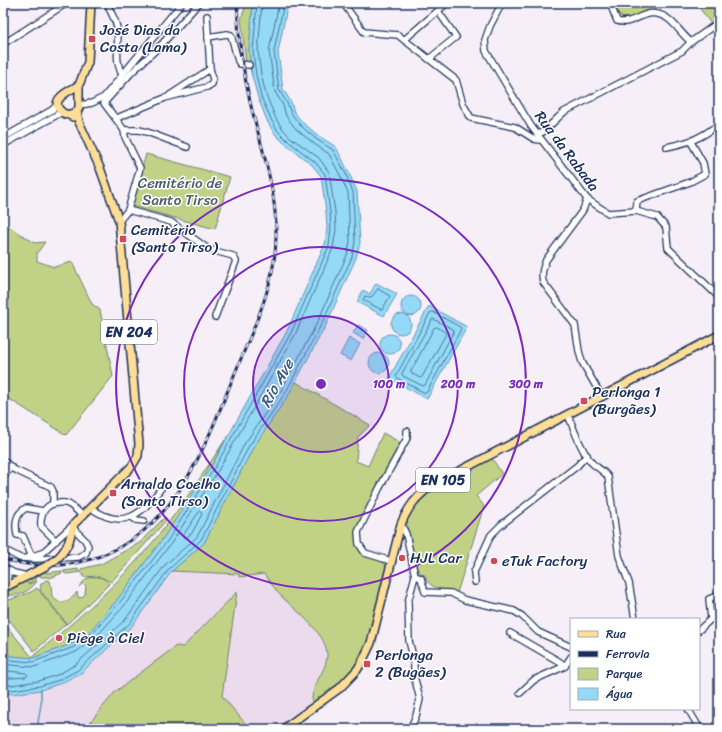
<svg xmlns="http://www.w3.org/2000/svg" width="722" height="732" font-family="Sriracha,sans-serif">
  <rect width="100%" height="100%" fill="#f6eff7"/>
  <filter id="ink" filterUnits="userSpaceOnUse"><feTurbulence type="fractalNoise" baseFrequency=".025" numOctaves="2"/><feDisplacementMap in="SourceGraphic" scale="8" xChannelSelector="R" yChannelSelector="G"/><feConvolveMatrix kernelMatrix="1 2 1 2 8 2 1 2 1" color-interpolation-filters="sRGB"/></filter>
  <g filter="url(#ink)">
    <polygon fill="#ecdbed" points="172,571 240,574 239,577 264,574 282,598 306,618 317,631 325,647 327,655 324,665 313,690 312,704 277,729 3,729 3,692 11,694 132,626"/>
    <g fill="#c1d287" stroke="#6e8072">
      <polygon points="244,3 253,3 249,51 252,76 250,68 246,62 241,19 245,8"/>
      <path d="M 615,3 L 656,3 L 656,9 C 649,12 629,20 622,17 C 617,14 617,8 615,3 Z"/>
      <polygon points="696,3 719,3 719,20 711,24"/>
      <polygon points="146,154 230,177 215,229 131,206"/>
      <polygon points="3,223 35,243 45,242 37,253 37,261 54,267 72,262 92,304 100,310 113,376 66,435 3,395"/>
      <path d="M 296,382 L 370,425 L 358,437 L 356,461 L 368,466 L 383,433 L 401,443 L 356,530 L 355,536 L 359,550 C 367,554 382,559 386,566 L 367,646 L 357,663 L 345,678 L 312,704 C 310,686 325,673 327,657 C 329,636 297,611 283,598 C 276,591 270,582 264,574 L 239,577 L 239,574 L 172,571 L 204,543 L 253,448 L 289,394 Z"/>
      <path d="M 225,440 L 212,465 L 164,537 L 117,600 L 89,632 L 72,644 L 33,658 L 11,656 L 3,651 L 3,625 L 5,624 L 32,657 C 71,625 108,593 141,556 C 173,520 199,480 225,440 Z"/>
      <path d="M 492,458 L 502,474 L 476,496 L 484,506 L 457,593 C 446,590 427,589 425,575 L 420,573 L 417,569 L 408,535 L 407,517 L 421,498 L 430,491 Z"/>
      <path d="M 165,517 L 167,519 L 133,558 L 111,582 C 98,575 98,576 83,577 L 83,573 L 81,572 L 67,574 L 64,573 L 64,571 L 78,569 L 78,571 L 81,570 L 81,569 L 101,564 L 141,542 L 145,537 Z"/>
      <polygon points="46,569 46,573 62,571 62,573 50,578 47,577 41,577 40,575 36,577 37,579 29,583 27,581 27,580"/>
      <path d="M 91,577 C 99,576 105,578 109,584 L 67,624 L 40,590 L 41,584 L 46,580 L 50,581 L 51,585 L 52,596 L 57,601 C 66,604 72,599 77,592 L 78,597 L 81,598 L 85,594 L 86,586 L 83,583 L 79,587 L 86,579 Z"/>
      <path d="M 37,581 C 30,592 15,599 3,593 L 4,592 L 12,590 L 25,582 L 29,584 Z"/>
      <polygon points="37,588 66,624 34,651 3,612 3,596 6,597 6,600 9,600 31,592"/>
      <polygon points="237,592 222,696 250,729 86,729 87,726 115,692 176,646 183,647"/>
    </g>
    <g fill="#94daf6" stroke="#6496b9">
      <polygon points="253,3 288,3 278,52 283,89 291,102 294,112 303,123 319,136 336,147 348,171 357,191 360,243 356,258 326,325 289,394 253,448 204,543 172,571 132,626 81,673 61,683 41,690 11,694 3,692 3,651 11,656 33,658 72,644 89,632 117,600 164,537 212,465 287,331 325,244 327,228 326,212 321,176 312,165 284,143 275,134 268,123 258,98 252,76 249,51"/>
      <polygon points="376,283 397,294 384,316 357,302 363,290 370,294"/>
      <circle cx="411" cy="306" r="10"/>
      <polygon points="429,306 467,327 427,399 389,378"/>
      <circle cx="401" cy="324" r="10"/>
      <polygon points="358,325 368,330 363,339 353,333"/>
      <circle cx="390" cy="344" r="10"/>
      <polygon points="349,338 360,344 351,361 340,355"/>
      <circle cx="379" cy="363" r="10"/>
    </g>
    <g fill="none" stroke-linecap="round" stroke-linejoin="round">
      <g stroke="#4b739b" stroke-width="1">
        <path d="M 378,289 L 390,296 L 382,310 L 363,300 L 365,296 C 375,299 372,294 378,289 Z"/>
        <polygon points="433,312 460,327 461,329 427,392 425,393 397,378 396,376 430,313"/>
        <polygon points="433,319 453,329 454,331 425,385 423,386 403,376 402,374"/>
        <polygon points="437,327 445,332 446,334 422,377 420,378 411,373 411,371 434,328"/>
        <polygon points="200,511 202,514 192,533 186,538 184,538 183,536"/>
        <polyline points="3,655 10,660 33,662 74,647 91,634 120,602 168,540 215,467 291,333 329,246 331,228 330,212 325,174 315,162 287,140 278,131 272,121 261,97 256,75 253,51 257,3"/>
        <polyline points="3,661 10,665 34,667 76,652 95,638 124,606 172,542 219,469 295,335 333,248 336,229 335,212 329,172 319,158 290,137 282,128 276,119 266,95 261,74 258,51 262,3"/>
        <polyline points="3,669 9,671 26,673 28,675 26,677 11,678 3,678"/>
        <polyline points="3,684 11,685 39,681 57,675 75,665 125,620 165,565 197,537 245,443 282,389 318,321 347,255 350,242 348,193 340,175 329,154 313,143 296,129 286,116 283,105 275,92 269,51 279,3"/>
        <polyline points="3,689 11,690 40,686 59,680 78,670 129,624 169,569 201,540 249,446 286,392 322,323 352,257 355,242 353,192 345,172 333,150 316,139 300,125 291,113 287,103 279,90 274,51 284,3"/>
      </g>
      <polyline stroke="#6496b9" stroke-width="1.5" points="37,729 41,704 41,689"/>
      <g stroke="#1b2f5e" stroke-width="8">
        <g id="minor">
          <path d="M 108,3 C 109,11 114,16 116,24 C 121,40 113,59 122,74"/>
          <polyline points="343,3 364,32 398,35 456,80 463,104 471,118 515,127 534,139 540,140"/>
          <polyline points="504,3 501,5 490,26 485,40 486,51 531,126 587,199 608,213 636,211 657,217 666,227 668,248 719,297"/>
          <path d="M 610,3 L 617,21 C 635,27 645,4 667,18 C 676,24 682,35 691,42"/>
          <polyline points="208,37 227,34 231,35 238,61 240,64 249,65"/>
          <polyline points="404,40 447,3"/>
          <polyline points="3,44 67,3"/>
          <polyline points="429,59 456,37 438,11"/>
          <polyline points="170,95 210,69"/>
          <polyline points="80,105 92,103 104,97 182,3"/>
          <polyline points="117,118 165,98 207,87 212,84 213,79 210,69 207,16"/>
          <polyline points="124,130 139,130 147,132 187,147"/>
          <polyline points="537,134 543,132 564,112 682,51 691,42 719,22"/>
          <polyline points="3,138 52,110 58,104"/>
          <polyline points="3,145 62,112"/>
          <path d="M 667,147 C 690,142 700,139 719,124"/>
          <path d="M 587,199 L 583,210 L 546,260 C 543,268 541,273 543,282 L 575,325 L 579,351 L 582,362 L 602,397"/>
          <polyline points="128,210 171,222 208,249 233,256 236,261 215,317"/>
          <polyline points="636,211 637,201 690,182 705,174 703,163 691,142"/>
          <polyline points="119,221 128,210 140,168 125,137 124,130 104,103 132,72 161,45 199,3"/>
          <path d="M 568,415 C 574,429 581,451 592,463 C 597,468 604,471 608,477 L 619,556 L 629,583 L 635,619"/>
          <polyline points="3,460 13,469 51,487 53,491 53,504"/>
          <polyline points="3,478 11,467"/>
          <path d="M 91,508 C 123,531 142,515 162,487"/>
          <polyline points="132,517 136,520 144,521"/>
          <polyline points="401,524 406,534 415,576 408,602 409,641 414,660 414,676 420,699 416,716 410,729"/>
          <path d="M 56,541 L 41,526 C 40,514 45,504 58,503 C 61,503 65,502 68,504 C 73,506 78,512 83,516"/>
          <polyline points="3,549 20,558 37,559 78,557 86,553 88,546 85,540 73,528"/>
          <polyline points="29,557 42,553 74,524"/>
          <path d="M 32,557 L 23,536 L 17,535 C 15,524 15,514 26,508 L 43,511"/>
          <polyline points="391,561 365,553 359,544 358,532 379,489 407,438 407,431"/>
          <polyline points="3,567 14,573 27,576"/>
          <polyline points="5,568 8,576 6,586"/>
          <polyline points="415,576 421,578 425,592 451,593 465,600 514,611 522,616 538,632 571,647"/>
          <polyline points="475,582 474,572 491,535 501,525 577,466 587,455"/>
          <polyline points="699,630 711,619 709,599 719,595"/>
          <polyline points="510,633 560,662 565,666"/>
          <polyline points="520,693 534,680 565,666 571,657"/>
          <polyline points="688,709 700,729"/>
        </g>
      </g>
      <g stroke="#1b2f5e" stroke-width="10">
        <g id="major">
          <polyline points="70,114 75,113 79,108 79,85 88,62 91,3"/>
          <path d="M 73,117 C 69,114 65,115 62,112 C 47,100 71,90 79,85"/>
          <polyline points="69,541 74,524 132,466 138,456 139,444 119,221 100,168 79,122 77,111"/>
          <polyline points="3,588 27,576"/>
          <path d="M 283,729 L 340,688 L 357,670 L 362,662 L 371,643 L 401,524 C 409,506 415,498 431,486 L 719,335"/>
        </g>
      </g>
      <use href="#minor" stroke="#fff" stroke-width="5.5"/>
      <use href="#major" stroke="#fdde96" stroke-width="7"/>
      <g stroke="#1b2f5e" stroke-width="3">
        <path id="rail" d="M 3,559 C 31,567 60,568 88,560 C 175,536 204,448 235,373 C 253,329 276,284 276,236 C 277,191 262,150 251,106 C 243,72 238,38 237,3"/>
      </g>
      <use href="#rail" stroke="#fff" stroke-width="1.5" stroke-dasharray="4.5" stroke-linecap="butt"/>
      <g stroke="#1b2f5e" stroke-width="10" stroke-linecap="butt">
        <path id="major-bridge" d="M 27,576 C 45,566 61,562 69,541"/>
      </g>
      <use href="#major-bridge" stroke="#fdde96" stroke-width="7"/>
    </g>
  </g>
  <circle cx="321" cy="384" r="68" fill="#7b2cbf" fill-opacity=".12"/>
  <g fill="none" stroke="#7b2cbf" stroke-width="2">
    <circle cx="321" cy="384" r="68"/>
    <circle cx="321" cy="384" r="137"/>
    <circle cx="321" cy="384" r="205"/>
  </g>
  <g fill="#d1495b" stroke="#fff" stroke-width="1.5">
    <rect x="88" y="35" width="8" height="8" rx="2"/>
    <rect x="119" y="235" width="8" height="8" rx="2"/>
    <rect x="580" y="397" width="8" height="8" rx="2"/>
    <rect x="109" y="489" width="8" height="8" rx="2"/>
    <circle cx="402" cy="558" r="4"/>
    <circle cx="494" cy="561" r="4"/>
    <circle cx="59" cy="638" r="4"/>
    <rect x="363" y="660" width="8" height="8" rx="2"/>
  </g>
  <g text-anchor="middle" stroke-width="3" stroke-linejoin="round" paint-order="stroke">
    <g fill="#fff" stroke="#5f6d8e" stroke-width="1">
      <rect x="101" y="320" width="56" height="24" rx="3"/>
      <rect x="416" y="468" width="54" height="24" rx="3"/>
    </g>
    <g font-size="14" font-weight="bold" fill="#1b2f5e">
      <text x="129" y="337">EN 204</text>
      <text x="443" y="485">EN 105</text>
    </g>
    <g font-size="15" fill="#1b2f5e" stroke="#fff" text-anchor="start">
      <text x="100" y="35">José Dias da<tspan x="100" dy="17">Costa (Lama)</tspan></text>
      <text x="131" y="235">Cemitério<tspan x="131" dy="17">(Santo Tirso)</tspan></text>
      <text x="592" y="397">Perlonga 1<tspan x="592" dy="17">(Burgães)</tspan></text>
      <text x="121" y="489">Arnaldo Coelho<tspan x="121" dy="17">(Santo Tirso)</tspan></text>
      <text x="410" y="563">HJL Car</text>
      <text x="502" y="566">eTuk Factory</text>
      <text x="67" y="643">Piège à Ciel</text>
      <text x="375" y="660">Perlonga<tspan x="375" dy="17">2 (Bugães)</tspan></text>
    </g>
    <g font-size="15" fill="#1b2f5e" stroke="#fff">
      <text transform="translate(567 151) rotate(53)" y="5">Rua da Rabada</text>
    </g>
    <g font-size="15" fill="#4d606a" stroke="#fff">
      <text x="180" y="188">Cemitério de<tspan x="180" dy="17">Santo Tirso</tspan></text>
    </g>
    <g font-size="16" font-style="italic" fill="#395a84" stroke="#fff">
      <text transform="translate(276 383) rotate(-61)" y="6">Rio Ave</text>
    </g>
  </g>
  <circle cx="321" cy="384" r="6" fill="#7b2cbf" stroke="#fff" stroke-width="2"/>
  <g font-size="12" text-anchor="middle" font-weight="bold" fill="#7b2cbf" stroke="#fff" stroke-width="3" stroke-linejoin="round" paint-order="stroke">
    <text x="389" y="388">100 m</text>
    <text x="458" y="388">200 m</text>
    <text x="526" y="388">300 m</text>
  </g>
  <rect width="722" height="732" fill="none" stroke="#fff" stroke-width="16"/>
  <rect x="8" y="8" width="706" height="716" fill="none" stroke="#1b2f5e" stroke-width="1.5" filter="url(#ink)"/>
  <rect x="570" y="618" width="130" height="92" fill="#ffffff" stroke="#a4acbf"/>
  <rect x="578" y="631" width="20" height="6" fill="#fdde96" stroke="#a4acbf"/>
  <text x="606" y="638" font-size="12" fill="#1b2f5e">Rua</text>
  <rect x="578" y="651" width="20" height="6" fill="#1b2f5e" stroke="#a4acbf"/>
  <text x="606" y="658" font-size="12" fill="#1b2f5e">Ferrovia</text>
  <rect x="578" y="668" width="20" height="12" fill="#c1d287" stroke="#a4acbf"/>
  <text x="606" y="678" font-size="12" fill="#1b2f5e">Parque</text>
  <rect x="578" y="688" width="20" height="12" fill="#94daf6" stroke="#a4acbf"/>
  <text x="606" y="698" font-size="12" fill="#1b2f5e">Água</text>
</svg>
